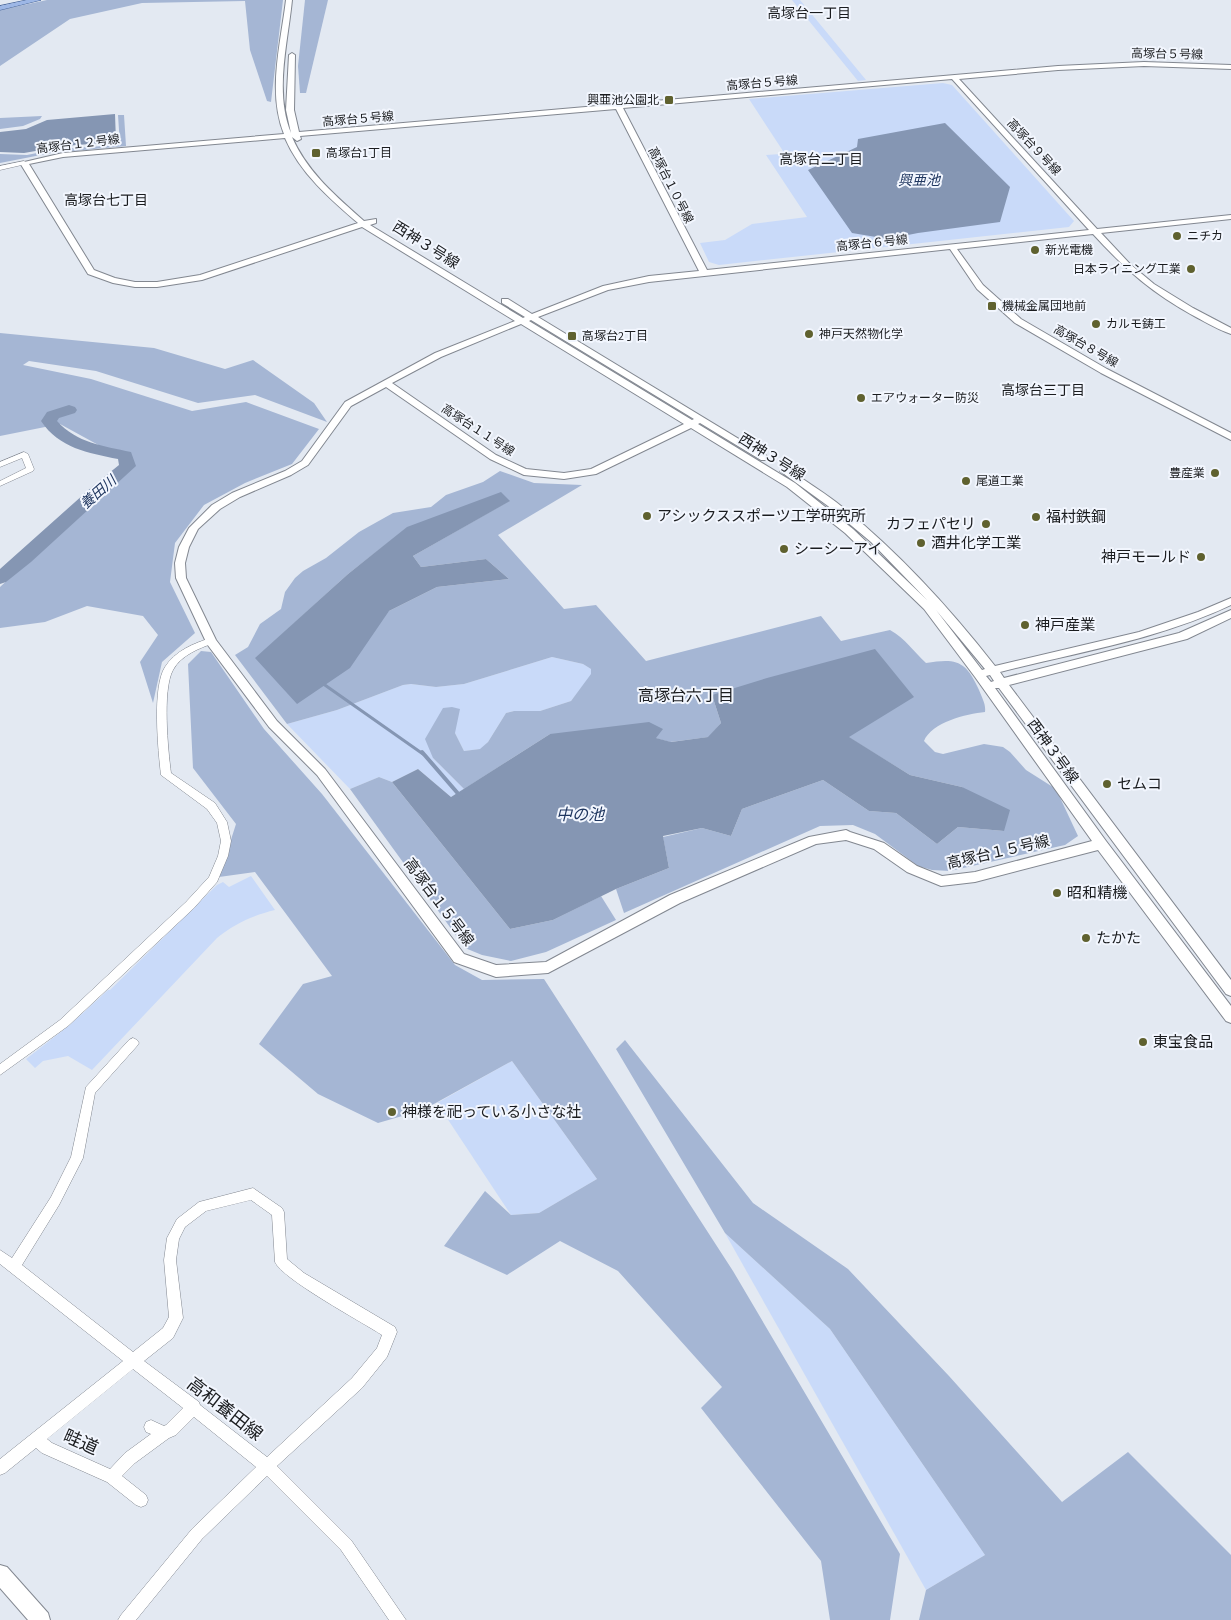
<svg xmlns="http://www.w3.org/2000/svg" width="1231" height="1620" font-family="'Source Sans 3','Noto Sans JP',sans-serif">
  <rect width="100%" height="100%" fill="#e3e9f2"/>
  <g fill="#c9daf9">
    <polygon points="792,0 800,0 866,80 858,81"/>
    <polygon points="943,83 952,85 1074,221 1069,227 719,265 709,262 700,243 725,240 752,224 807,217 766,155 781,154 783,151 749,99"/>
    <polygon points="552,657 583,664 591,669 592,674 571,701 540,711 514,711 506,713 488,742 481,749 464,751 455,733 433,758 464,789 451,797 418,769 392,782 379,777 350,789 287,724 337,710 403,685 411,684 436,687 464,684"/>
    <path d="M 251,876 L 275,910 C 254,915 234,924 217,938 L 92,1070 L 68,1056 L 43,1061 L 35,1068 L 26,1059 L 71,1024 L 108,990 L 110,990 L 217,885 L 223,882 L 229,887 Z"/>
    <polygon points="512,1061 597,1179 539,1213 511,1215 437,1103"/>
    <polygon points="725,1233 830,1329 985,1555 926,1590"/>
  </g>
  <g fill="#a5b6d4" fill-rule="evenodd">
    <polygon points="47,0 283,0 271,102 267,101 250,50 245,1 142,3 70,19 0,66 0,10"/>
    <polygon points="305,0 328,0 306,93 300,93 298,66"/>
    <polygon points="118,115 124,115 126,146 51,153 0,163 0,154 27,155 57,149 120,145"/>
    <polygon points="42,116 40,119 23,126 0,129 0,118"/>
    <polygon points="0,333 154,348 225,369 253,360 314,403 327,422 255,395 198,403 96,371 29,361 23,365 91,379 192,411 246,402 319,429 292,464 245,483 204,505 175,543 170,582 195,633 162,662 153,703 140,662 158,635 143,616 87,606 45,622 0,628 0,587 133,464 60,424 0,436"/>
    <path d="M 500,471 L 534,483 L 582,485 L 498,535 L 564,609 L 596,605 L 646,661 L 821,616 L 841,641 L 890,630 C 906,639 913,651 926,663 C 957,658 966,661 979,690 C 982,698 986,704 985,712 C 966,714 932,722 924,741 L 935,752 L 943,754 L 984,744 L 1003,747 L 1010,752 L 1026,770 L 1056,789 L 1078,836 L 1065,845 L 950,871 L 932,870 L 918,866 L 875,834 L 853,825 L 820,826 L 624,913 L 616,889 L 669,868 L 663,837 L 702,828 L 731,836 L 742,809 L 823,780 L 869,811 L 896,813 L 937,844 L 958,827 L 1004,831 L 962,787 L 910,775 L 848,737 L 712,695 L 721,723 L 709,737 L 670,742 L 655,738 L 550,734 L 464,789 L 433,758 L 425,739 L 443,708 L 452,707 L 460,709 L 455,733 L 464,751 L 480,749 L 488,742 L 506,713 L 514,711 L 540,711 L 571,701 L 591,674 L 591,669 L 583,664 L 552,657 L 464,684 L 436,687 L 411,684 L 403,685 L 337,710 L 287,724 L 235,655 L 248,647 L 260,624 L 281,609 L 285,592 L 295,578 L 303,571 L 326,558 L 359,532 L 393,513 L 431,507 L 446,495 L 483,482 ZM 509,501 L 413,556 L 421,567 L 486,559 L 509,579 L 437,587 L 389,611 L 256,658 L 348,574 L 407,528 Z"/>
    <polygon points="201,651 211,652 264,729 322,794 455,965 482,980 544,979 733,1271 900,1554 890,1620 830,1620 821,1561 701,1408 722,1387 618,1271 560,1241 507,1275 444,1246 485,1191 511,1215 539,1213 597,1179 512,1061 423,1110 378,1123 318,1094 259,1044 303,984 332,976 255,872 219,877 236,824 193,768 188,664"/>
    <polygon points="379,777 392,782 510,929 553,920 601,896 616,920 546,952 511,961 482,955 465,948 350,789"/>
    <polygon points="625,1040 753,1203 848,1269 949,1376 1062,1502 1128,1452 1231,1555 1231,1620 919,1620 926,1590 985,1555 830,1329 725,1233 616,1049"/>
  </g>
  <g fill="#8596b3">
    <polygon points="115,114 116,142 64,146 24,153 0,152 0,132 26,129 47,120"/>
    <polygon points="945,123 1010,187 1000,222 918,233 888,239 852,233 808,170 857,147 858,139"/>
    <polygon points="501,492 510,501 413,556 421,567 486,559 509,579 437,587 389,611 350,668 297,704 255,658 348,574 407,527"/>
    <polygon points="875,649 914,697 849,737 910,775 962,787 1010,810 1004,831 958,827 937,844 896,813 869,811 823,780 742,809 731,836 702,828 663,836 669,868 616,889 553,920 510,929 392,782 418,769 451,797 550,734 649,722 663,729 656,738 671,742 708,737 721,723 712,695 767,678"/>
  </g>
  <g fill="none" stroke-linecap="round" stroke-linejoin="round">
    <polyline stroke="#8596b3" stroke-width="3" points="322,683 423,754"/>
    <polyline stroke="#8596b3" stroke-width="4" points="422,752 461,797"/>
    <path fill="#8596b3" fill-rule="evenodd" d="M 69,405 L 75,407 L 77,410 L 75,413 L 59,418 L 57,421 C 77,443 103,446 131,452 L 136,466 L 31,562 L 6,582 L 0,584 L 0,569 L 93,486 L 119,465 L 118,459 C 88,453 59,448 41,421 L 47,412 Z"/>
    <g stroke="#828790" stroke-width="1">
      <g id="minor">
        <polygon points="24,161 27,163 26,164 0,170 0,166"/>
        <polygon points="24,452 28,454 34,469 33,471 0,486 0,481 26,468 22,458 0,467 0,462"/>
        <path d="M 211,638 L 214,639 L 215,641 L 214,643 C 200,648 181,655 173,670 C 162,690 168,750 171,773 L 215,803 L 227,822 L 231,841 L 228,856 L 217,882 L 194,908 L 68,1026 L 0,1075 L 0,1064 L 60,1020 L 186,902 L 209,877 L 218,856 L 221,841 L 217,823 L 207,809 L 161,775 C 158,750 152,687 165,667 C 175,651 194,643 211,638 Z"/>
        <path d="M 133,1038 L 137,1040 L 139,1043 L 137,1046 L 95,1093 L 83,1158 L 59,1205 L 22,1265 L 133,1352 L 163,1328 L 169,1317 L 164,1260 L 167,1238 L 177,1219 L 199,1202 L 253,1188 L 282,1208 L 284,1212 L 287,1259 L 304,1273 L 395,1327 L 397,1332 L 387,1357 L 362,1388 L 277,1466 L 351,1540 L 406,1620 L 389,1620 L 341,1550 L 267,1476 L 202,1539 L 136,1620 L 118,1620 L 121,1615 L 192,1529 L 256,1467 L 194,1417 L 176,1435 L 169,1438 L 135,1463 L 122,1476 L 146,1495 L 148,1500 L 146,1505 L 141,1507 L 136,1505 L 107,1482 L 42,1453 L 36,1448 L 5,1473 L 0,1475 L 0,1459 L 123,1361 L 0,1264 L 0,1250 L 12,1258 L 51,1197 L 71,1157 L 86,1087 L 129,1040 ZM 251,1200 L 272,1215 L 275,1262 C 282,1279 362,1322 382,1335 L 377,1348 L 352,1378 L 267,1457 L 200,1405 L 199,1402 L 144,1361 L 173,1338 L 183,1318 L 176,1260 L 179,1239 L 185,1227 L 206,1211 ZM 133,1369 L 183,1408 L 166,1425 L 164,1426 L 151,1420 L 146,1422 L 144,1427 L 146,1432 L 151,1434 L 125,1453 L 110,1469 L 52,1443 L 47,1439 Z"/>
      </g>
    </g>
    <g stroke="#828790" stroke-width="2">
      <g id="tertiary">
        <path d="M 286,0 L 292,0 C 288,42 274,92 291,133 L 286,110 L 289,55 L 292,53 L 295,55 L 294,110 L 299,132 L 1058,66 L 1144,62 L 1231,65 L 1231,69 L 1144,66 L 1058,70 L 959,79 L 1097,229 L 1231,215 L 1231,219 L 1101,233 L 1130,264 L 1154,284 L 1193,308 L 1231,328 L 1231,334 C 1219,330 1207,323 1196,317 C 1152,293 1127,271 1093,234 L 957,249 L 983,285 L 1021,319 L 1107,369 L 1231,433 L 1231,440 L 1101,373 L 1015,323 L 977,289 L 950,249 L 649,282 L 608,290 L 538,317 L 767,456 L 767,460 L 761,460 L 700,423 L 698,424 L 795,483 L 853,529 L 927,600 L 871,542 L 828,506 L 780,471 L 782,469 L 788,469 C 804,480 820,490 836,502 C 896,549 948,606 995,666 L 1139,632 L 1198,612 L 1231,598 L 1231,605 C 1157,640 1078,652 1000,672 L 1004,678 L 1179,633 L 1231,610 L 1231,618 L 1187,639 L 1009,685 L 1231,980 L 1231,996 L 1226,994 L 999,688 L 995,688 L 1106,841 L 1231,1006 L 1231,1023 L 1226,1021 L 1098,850 L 975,882 L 941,886 L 907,872 L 874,849 L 846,840 L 816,844 L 680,903 L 548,973 L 496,977 L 454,962 L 317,775 L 269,727 L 207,644 L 176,578 L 175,563 L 179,547 L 189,528 L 212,505 L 232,493 L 285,471 L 302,461 L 345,402 L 435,353 L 515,321 L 362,227 L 202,280 L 157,287 L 135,287 L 113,283 L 88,274 L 20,163 L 63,153 L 284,134 C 267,92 281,42 286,0 ZM 952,79 L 1089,230 L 707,270 L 623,108 ZM 616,109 L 699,271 L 649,276 L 603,286 L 532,314 L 508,299 L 502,299 L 502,303 L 525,317 L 523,318 L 370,225 L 376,223 L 376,219 L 364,221 C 337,197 307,172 292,137 L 297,141 L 301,139 L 300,136 ZM 285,138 C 300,173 330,199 358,223 L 200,275 L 157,282 L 135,282 L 115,278 L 94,270 L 29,164 L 63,157 ZM 531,320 L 694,419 L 692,420 L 529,321 ZM 521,324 L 684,424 L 591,469 L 564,473 L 526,469 L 496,455 L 392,383 L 441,357 ZM 386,387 L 490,459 L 524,475 L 564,479 L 596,474 L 691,428 L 787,487 L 845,533 L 924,609 L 975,677 L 1092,841 L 975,872 L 942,876 L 917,866 L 884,843 L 850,832 L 846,830 L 809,837 L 670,895 L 546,962 L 496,965 L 464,954 L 325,769 L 277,721 L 216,640 L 186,578 L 185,563 L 189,547 L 198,529 L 220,509 L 240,497 L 291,475 L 308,465 L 351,406 ZM 936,610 L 985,669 L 982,670 ZM 990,675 L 994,681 L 991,682 L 986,676 Z"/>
        <polygon points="0,1565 7,1567 48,1613 50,1620 28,1620 0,1588"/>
      </g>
    </g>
    <g stroke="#446296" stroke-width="1">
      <polygon id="primary" points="27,0 41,0 0,10 0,6"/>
    </g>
    <use href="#minor" fill="#fff" fill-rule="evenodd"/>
    <use href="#tertiary" fill="#fff" fill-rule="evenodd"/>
    <use href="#primary" fill="#9db7e6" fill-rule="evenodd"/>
  </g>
  <g fill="#5f612f" stroke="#f2f6fe" stroke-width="2">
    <rect x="664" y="95" width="10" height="10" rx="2.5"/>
    <rect x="311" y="148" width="10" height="10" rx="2.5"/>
    <circle cx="1177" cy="236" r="5"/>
    <circle cx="1035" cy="250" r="5"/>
    <circle cx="1191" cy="269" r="5"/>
    <rect x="987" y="301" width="10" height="10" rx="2.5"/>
    <circle cx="1096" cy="324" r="5"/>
    <circle cx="809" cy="334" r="5"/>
    <rect x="567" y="331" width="10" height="10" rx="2.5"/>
    <circle cx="861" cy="398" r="5"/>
    <circle cx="1215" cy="473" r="5"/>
    <circle cx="966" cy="481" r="5"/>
    <circle cx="647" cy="516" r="5"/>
    <circle cx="1036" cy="517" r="5"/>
    <circle cx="986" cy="524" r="5"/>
    <circle cx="921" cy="543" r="5"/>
    <circle cx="784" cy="549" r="5"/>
    <circle cx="1201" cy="557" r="5"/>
    <circle cx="1025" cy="625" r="5"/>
    <circle cx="1107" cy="784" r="5"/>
    <circle cx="1057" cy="893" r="5"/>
    <circle cx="1086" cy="938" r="5"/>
    <circle cx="1143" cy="1042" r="5"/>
    <circle cx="392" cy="1112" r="5"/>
  </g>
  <g text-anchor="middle" stroke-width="4" stroke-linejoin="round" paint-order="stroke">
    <g font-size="12" fill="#1a1c1f" stroke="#f2f6fe">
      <text transform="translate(1167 54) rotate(1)" y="4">高塚台５号線</text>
      <text transform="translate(762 83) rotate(-5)" y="4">高塚台５号線</text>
      <text transform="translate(358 119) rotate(-5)" y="4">高塚台５号線</text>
      <text transform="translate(78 144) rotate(-7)" y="4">高塚台１２号線</text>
      <text transform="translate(1034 147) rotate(47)" y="4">高塚台９号線</text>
      <text transform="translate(671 185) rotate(63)" y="4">高塚台１０号線</text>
      <text transform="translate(872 243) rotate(-6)" y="4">高塚台６号線</text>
      <text transform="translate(1086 346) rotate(30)" y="4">高塚台８号線</text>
      <text transform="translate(478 430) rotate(33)" y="4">高塚台１１号線</text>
    </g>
    <g font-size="12" fill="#1a1c1f" stroke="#f2f6fe" text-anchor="start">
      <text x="659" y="104" text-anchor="end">興亜池公園北</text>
      <text x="326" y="157">高塚台1丁目</text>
      <text x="1187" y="240">ニチカ</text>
      <text x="1045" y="254">新光電機</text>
      <text x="1181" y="273" text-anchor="end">日本ライニング工業</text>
      <text x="1002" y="310">機械金属団地前</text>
      <text x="1106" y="328">カルモ鋳工</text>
      <text x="819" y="338">神戸天然物化学</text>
      <text x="582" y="340">高塚台2丁目</text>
      <text x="871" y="402">エアウォーター防災</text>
      <text x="1205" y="477" text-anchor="end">豊産業</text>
      <text x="976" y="485">尾道工業</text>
    </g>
    <g font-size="14" fill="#1a1c1f" stroke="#f2f6fe">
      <text x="809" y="18">高塚台一丁目</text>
      <text x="821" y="164">高塚台二丁目</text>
      <text x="106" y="205">高塚台七丁目</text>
      <text x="1043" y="395">高塚台三丁目</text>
    </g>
    <g font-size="14" font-style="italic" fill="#203760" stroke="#f2f6fe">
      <text x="919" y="185">興亜池</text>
      <text transform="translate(98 492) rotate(-41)" y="5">養田川</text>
    </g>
    <g font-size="15" fill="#1a1c1f" stroke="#f2f6fe">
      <text transform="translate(426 245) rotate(32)" y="5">西神３号線</text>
      <text transform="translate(772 457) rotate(32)" y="5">西神３号線</text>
      <text transform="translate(1053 751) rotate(54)" y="5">西神３号線</text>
      <text transform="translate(998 852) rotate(-13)" y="5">高塚台１５号線</text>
      <text transform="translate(439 902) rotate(53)" y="5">高塚台１５号線</text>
    </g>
    <g font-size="15" fill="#1a1c1f" stroke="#f2f6fe" text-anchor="start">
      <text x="657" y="521">アシックススポーツ工学研究所</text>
      <text x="1046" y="522">福村鉄鋼</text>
      <text x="976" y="529" text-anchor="end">カフェパセリ</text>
      <text x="931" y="548">酒井化学工業</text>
      <text x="794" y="554">シーシーアイ</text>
      <text x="1191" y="562" text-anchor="end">神戸モールド</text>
      <text x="1035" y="630">神戸産業</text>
      <text x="1117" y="789">セムコ</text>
      <text x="1067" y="898">昭和精機</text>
      <text x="1096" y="943">たかた</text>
      <text x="1153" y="1047">東宝食品</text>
      <text x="402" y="1117">神様を祀っている小さな社</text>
    </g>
    <g font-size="16" fill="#1a1c1f" stroke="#f2f6fe">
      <text x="686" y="701">高塚台六丁目</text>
    </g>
    <g font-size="16" font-style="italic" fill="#203760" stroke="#f2f6fe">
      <text x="580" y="820">中の池</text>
    </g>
    <g font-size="18" fill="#1a1c1f" stroke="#f2f6fe">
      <text transform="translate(225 1409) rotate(38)" y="6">高和養田線</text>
      <text transform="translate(81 1442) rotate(24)" y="6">畦道</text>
    </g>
  </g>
</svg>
